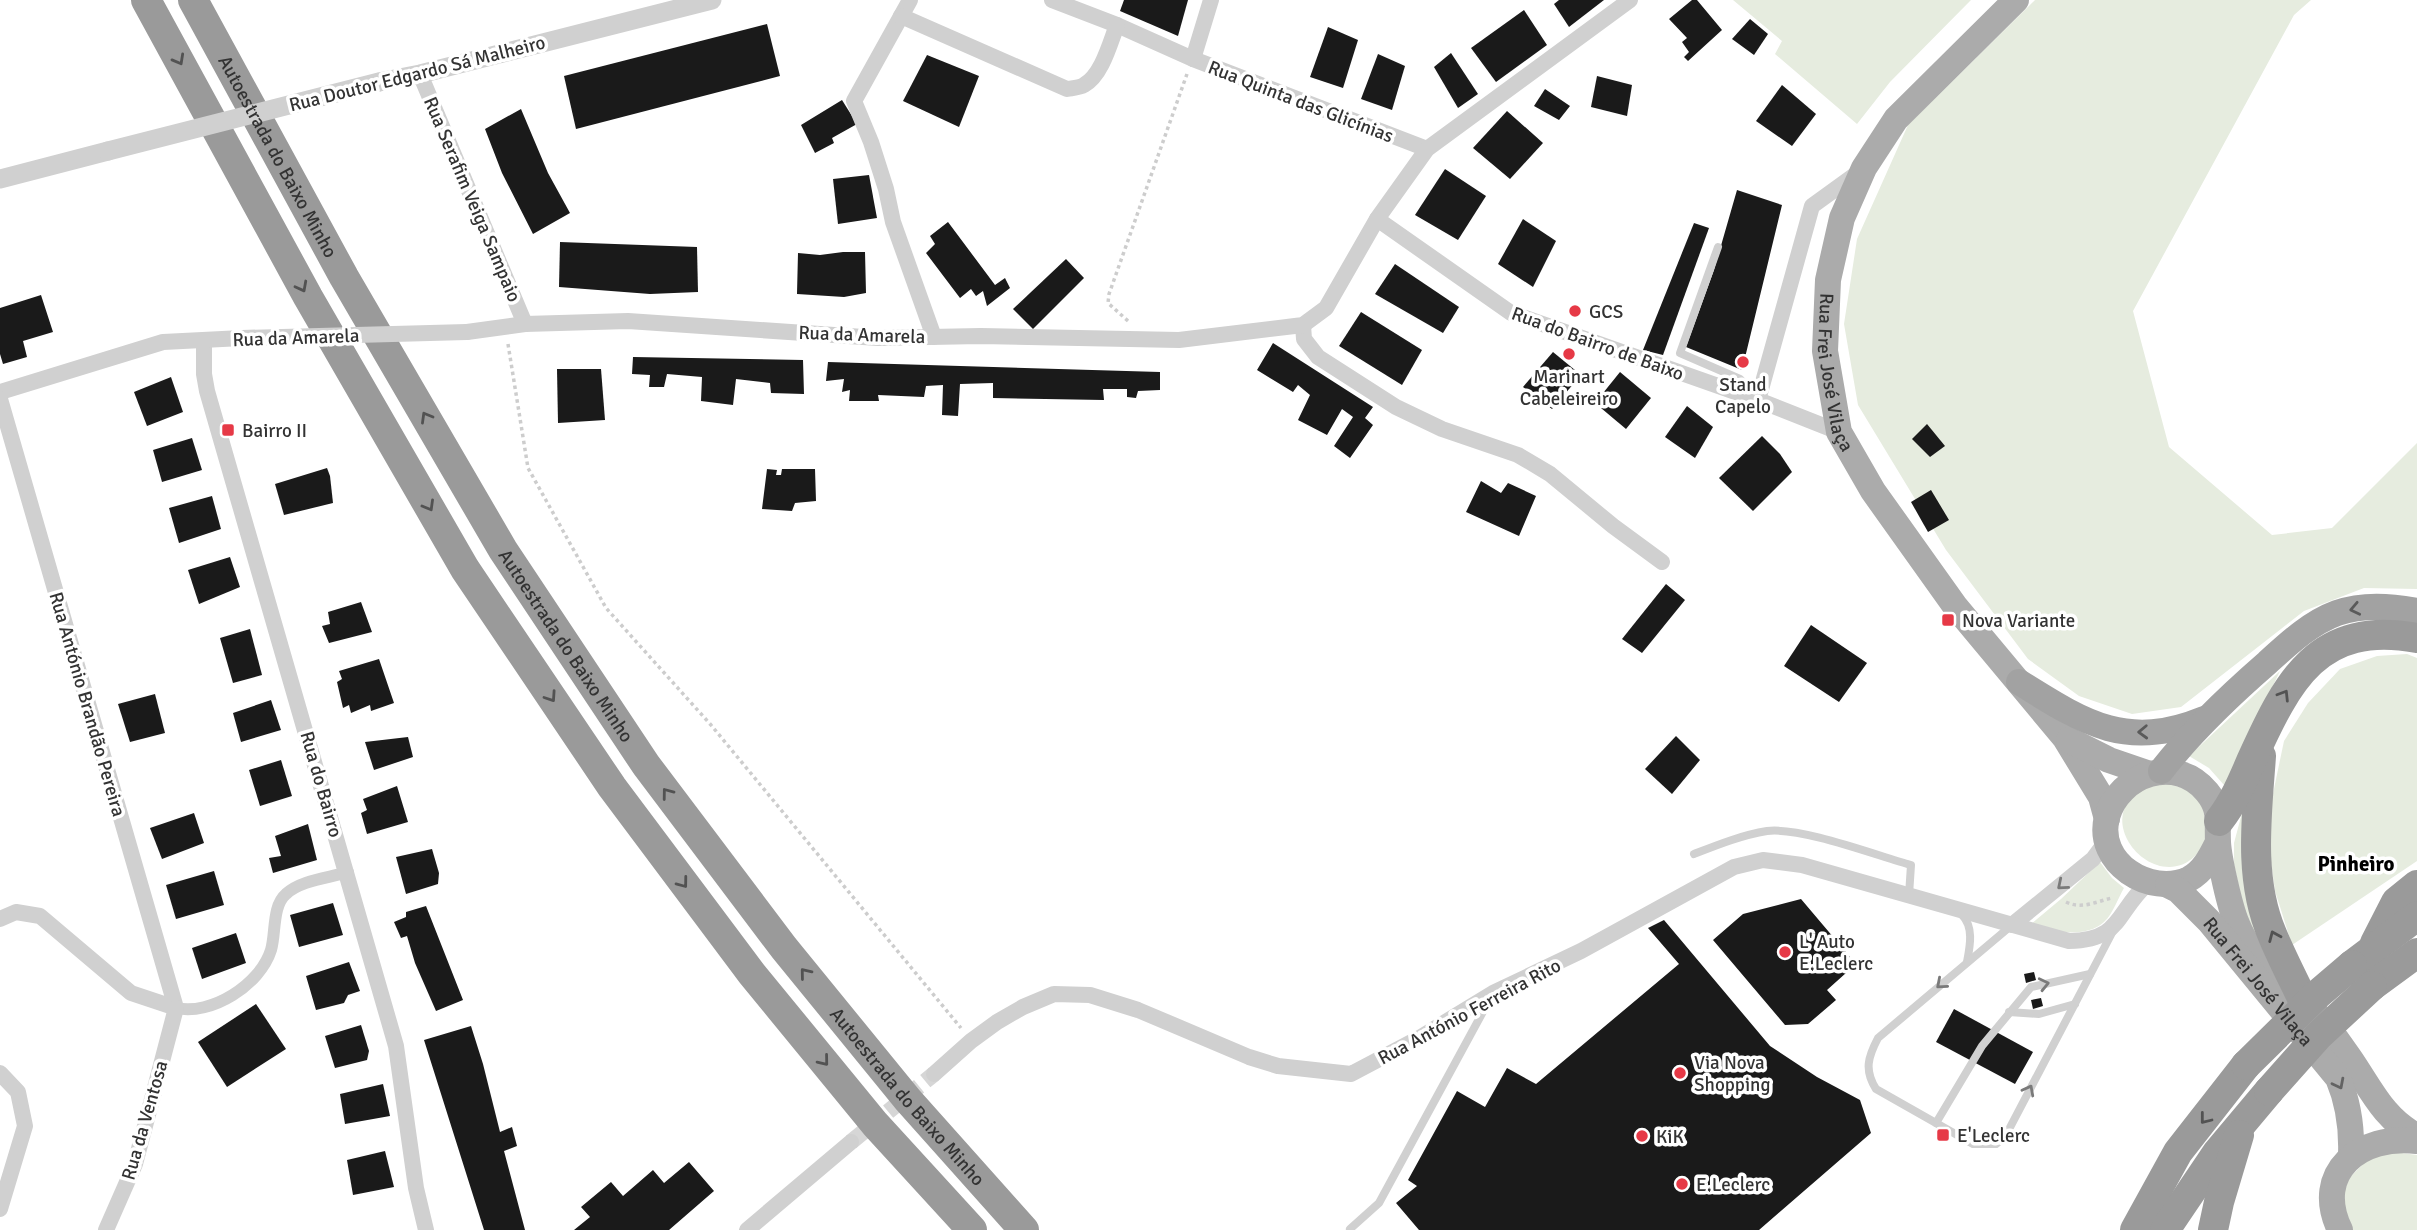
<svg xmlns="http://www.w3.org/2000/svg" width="2417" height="1230" font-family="Signika,sans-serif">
  <rect width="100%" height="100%" fill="#fff"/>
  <g fill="#e6ecdf">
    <polygon points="1733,0 1971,0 1890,82 1857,124 1775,54 1782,41"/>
    <polygon points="2035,0 2311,0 2294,15 2133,311 2169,447 2272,535 2332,528 2417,443 2417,589 2364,588 2304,611 2181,707 2132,714 2079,696 2028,659 1946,550 1858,405 1844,324 1857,239 1908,125"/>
    <polygon points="2407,654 2417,658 2417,861 2292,945 2275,891 2266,827 2284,741 2308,703 2340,669 2377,656"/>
    <polygon points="2280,671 2226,784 2224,785 2209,768 2189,756"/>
    <path d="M 2160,780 L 2201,795 L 2208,839 C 2204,844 2200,852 2195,856 C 2158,892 2099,831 2132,797 C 2139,790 2152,785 2160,780 Z"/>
    <polygon points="2246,798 2264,945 2248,929 2234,864 2234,843"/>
    <path d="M 2100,862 L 2112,878 L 2124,888 C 2118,898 2113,914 2104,922 C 2083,940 2054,930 2030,925 L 2061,899 Z"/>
    <polygon points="2395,1152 2417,1155 2417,1230 2352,1230 2343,1207 2345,1189 2350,1177 2369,1158"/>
  </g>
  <g fill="#1a1a1a">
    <polygon points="1124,0 1188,0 1178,36 1120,11"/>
    <polygon points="1559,0 1604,0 1569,27 1554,4"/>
    <polygon points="1692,0 1697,0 1722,30 1688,61 1684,57 1689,52 1682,42 1687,38 1669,19"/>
    <polygon points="1524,10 1547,45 1496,82 1471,48"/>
    <polygon points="1750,19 1768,34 1754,55 1732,39"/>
    <polygon points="767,24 780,76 576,129 564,76"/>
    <polygon points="1328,27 1358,40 1343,88 1310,77"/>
    <polygon points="1451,53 1478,94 1458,108 1434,67"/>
    <polygon points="1378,54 1405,66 1392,110 1361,99"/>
    <polygon points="927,55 979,76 959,127 903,101"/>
    <polygon points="1597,76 1632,85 1627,116 1591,107"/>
    <polygon points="1782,85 1816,114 1792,146 1756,121"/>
    <polygon points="1545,89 1570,106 1559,120 1534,106"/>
    <polygon points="842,100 857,124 832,138 834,143 815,153 801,125"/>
    <polygon points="521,109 548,173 570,213 533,234 502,173 485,129"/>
    <polygon points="1507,111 1543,143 1510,179 1473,148"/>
    <polygon points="1445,169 1486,196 1458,240 1415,215"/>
    <polygon points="869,175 877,218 838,224 833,179"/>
    <polygon points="1737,190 1782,205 1742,370 1686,347 1714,270"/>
    <polygon points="1523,219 1556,241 1533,287 1498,264"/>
    <polygon points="948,222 995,285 1005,278 1010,288 987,306 983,291 976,296 971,289 960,298 926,253 935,244 930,236"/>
    <polygon points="1694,223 1709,228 1663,355 1643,350"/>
    <polygon points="560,242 697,247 698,292 650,294 559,287"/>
    <polygon points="843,252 865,252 866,293 844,297 797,294 798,253 820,255"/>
    <polygon points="1066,259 1084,278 1033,329 1013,309"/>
    <polygon points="1395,264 1459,307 1443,333 1375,294"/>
    <polygon points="41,295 53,332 23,341 27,357 3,364 0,354 0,308"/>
    <polygon points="1361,312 1422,350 1402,385 1339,346"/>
    <polygon points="1273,343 1373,407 1365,418 1373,425 1350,458 1334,446 1353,417 1342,409 1327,435 1298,420 1310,395 1298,385 1293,392 1257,370"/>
    <polygon points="1553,352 1581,375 1552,409 1523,387"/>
    <polygon points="633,357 803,360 804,394 771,393 770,383 736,379 733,405 701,401 702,377 667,374 664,387 649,387 650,375 632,374"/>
    <polygon points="828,362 1160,372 1160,390 1138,391 1136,398 1127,397 1127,389 1103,389 1104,400 993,398 993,383 960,384 958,416 942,415 943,385 926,386 924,397 878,395 879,401 849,401 850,390 842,392 844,379 826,381"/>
    <polygon points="557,369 601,369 605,420 558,423"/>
    <polygon points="1620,372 1651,398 1626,429 1595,403"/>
    <polygon points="171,377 183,412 147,426 134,392"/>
    <polygon points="1687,406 1713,427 1695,458 1665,437"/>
    <polygon points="1927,424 1945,446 1930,457 1912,439"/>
    <polygon points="1762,436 1780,454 1792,472 1753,511 1719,478"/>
    <polygon points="192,438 202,470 162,482 153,450"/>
    <polygon points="327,468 330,476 333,503 284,515 275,484"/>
    <polygon points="767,469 777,470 776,475 781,475 782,469 815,469 816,501 795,503 792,511 762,509"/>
    <polygon points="1481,481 1501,493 1508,483 1536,496 1519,536 1466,512"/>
    <polygon points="1931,490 1949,520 1928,532 1911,502"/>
    <polygon points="212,496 221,529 179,543 169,508"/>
    <polygon points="230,557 240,587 199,604 188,570"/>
    <polygon points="1666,584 1685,600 1642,653 1622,639"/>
    <polygon points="361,602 372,632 329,643 322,626 330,624 328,612"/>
    <polygon points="1811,625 1867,663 1839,702 1784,666"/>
    <polygon points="250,629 262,675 233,683 220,638"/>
    <polygon points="379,659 394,703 371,711 370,705 351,713 349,705 343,708 337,682 342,679 339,671"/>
    <polygon points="155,694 165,733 130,742 118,704"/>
    <polygon points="271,700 281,730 241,742 233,713"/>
    <polygon points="1676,736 1700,760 1672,794 1645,769"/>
    <polygon points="408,737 413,757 374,770 365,742"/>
    <polygon points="281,760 292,796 260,806 249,770"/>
    <polygon points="397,786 408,822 367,834 361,813 367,810 363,799"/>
    <polygon points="194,813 204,843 162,859 150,828"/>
    <polygon points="308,824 317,860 273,873 269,858 281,856 275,836"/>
    <polygon points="432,849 439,873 438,884 406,894 396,857"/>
    <polygon points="214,871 224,905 176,919 166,885"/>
    <polygon points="1801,899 1856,964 1827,990 1836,1000 1808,1024 1785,1025 1713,940 1743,914"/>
    <polygon points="333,903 343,935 299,947 290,915"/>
    <polygon points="426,906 463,1000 436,1011 415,963 407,936 401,938 394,922 406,917 406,912"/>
    <polygon points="1664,920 1770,1046 1817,1077 1860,1100 1871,1133 1759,1230 1419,1230 1396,1203 1417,1186 1408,1180 1457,1091 1485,1107 1507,1068 1536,1084 1679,964 1648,928"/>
    <polygon points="236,933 246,963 202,979 192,948"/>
    <polygon points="349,962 360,991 348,995 344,1003 316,1010 306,976"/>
    <polygon points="2034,972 2036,980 2026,983 2024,974"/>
    <polygon points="2041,998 2043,1006 2033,1009 2031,1000"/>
    <polygon points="256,1004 286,1049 227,1087 198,1042"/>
    <polygon points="1954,1009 2033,1052 2015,1084 1936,1042"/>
    <polygon points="361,1025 369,1051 367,1060 335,1068 325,1036"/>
    <polygon points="471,1026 483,1064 500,1132 512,1127 517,1146 504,1151 525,1230 484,1230 424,1040"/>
    <polygon points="383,1084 390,1116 345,1124 340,1094"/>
    <polygon points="385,1151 394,1187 353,1195 347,1160"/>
    <polygon points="689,1162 714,1191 669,1230 574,1230 590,1217 581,1207 611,1182 623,1196 653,1170 664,1183"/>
  </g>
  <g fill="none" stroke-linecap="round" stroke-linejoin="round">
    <polyline stroke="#d6d6d6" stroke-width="16" stroke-dasharray="16 8" stroke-linecap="butt" points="851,1142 934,1074"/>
    <g stroke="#cdcdcd" stroke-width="3.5" stroke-dasharray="3.5 3.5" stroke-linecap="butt">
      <polyline points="1128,321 1108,303 1109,294 1187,74"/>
      <polyline points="508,344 528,468 606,608 711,725 961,1028"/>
      <path d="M 2066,902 C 2082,910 2097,901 2112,898"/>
    </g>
    <g stroke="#d0d0d0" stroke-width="8">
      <polyline points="1718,247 1680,353 1740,379 1754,395"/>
      <path d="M 1694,854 C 1717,845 1742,835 1767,831 C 1802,827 1875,855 1911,865 L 1909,895"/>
      <path d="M 1962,915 C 1974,927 1970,946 1967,962"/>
      <path d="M 2012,925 L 1878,1038 C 1868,1057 1864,1070 1876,1089 L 1973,1144 L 1996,1144 L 2005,1137 L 2113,931"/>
      <polyline points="2009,1012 2039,1014 2075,1004"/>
      <polyline points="1936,1123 1982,1046 2031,987 2090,974"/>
      <polyline points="1350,1229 1379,1203 1491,997"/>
    </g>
    <path stroke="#d0d0d0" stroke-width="12" d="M 176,1008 C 211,1016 260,985 271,950 C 276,933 272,906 286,894 C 301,880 329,878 348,872"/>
    <g stroke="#d0d0d0" stroke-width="16">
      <polyline points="910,0 854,101 871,142 886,189 893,222 934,337"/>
      <polyline points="1052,0 1117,25 1193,59 1427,149"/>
      <path d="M 901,16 L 1067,89 C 1072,88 1079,88 1084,85 C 1102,75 1110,43 1117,25"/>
      <polyline points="1193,59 1211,0"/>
      <polyline points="420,74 525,324"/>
      <polyline points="1377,219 1511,313 1758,400 1839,432"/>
      <polyline points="1303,325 1304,339 1318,357 1396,407 1442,429 1518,455 1550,474 1613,526 1662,562"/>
      <polyline points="467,332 525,324 628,321 878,338 981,336 1179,340 1303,325 1326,308 1377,219 1427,149 1630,0"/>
      <polyline points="204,342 204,374 207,391 396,1046 416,1188 426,1230"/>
      <polyline points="0,392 163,342 242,338"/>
      <polyline points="0,399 176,1008"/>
      <polyline points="1758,400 1812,206 1859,172"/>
      <polyline points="0,919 16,912 40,916 131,993 176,1008"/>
      <polyline points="2012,925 2093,859 2107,840"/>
      <polyline points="0,1073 18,1092 25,1126 0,1209"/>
      <path d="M 934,1074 L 971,1041 L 997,1022 L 1023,1007 L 1054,994 L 1090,995 L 1138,1010 L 1249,1057 L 1278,1066 L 1351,1074 L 1421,1037 L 1493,993 L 1581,951 L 1734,867 L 1763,860 L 1802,865 L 2069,941 C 2122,940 2115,913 2148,883"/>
      <polyline points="106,1230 135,1164 176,1008"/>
      <polyline points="747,1230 851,1142"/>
    </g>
    <g stroke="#d0d0d0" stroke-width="19">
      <polyline points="379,82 420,74 712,0"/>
      <polyline points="0,179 108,151"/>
    </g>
    <g stroke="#ababab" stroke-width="26">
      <path id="s1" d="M 2016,0 L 1896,119 L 1864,168 L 1842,218 L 1828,280 L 1825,351 L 1839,432 L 1873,491 L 1955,606 L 2065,738 L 2101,797 L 2107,819"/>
      <polyline points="2069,740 2109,760 2147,773"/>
      <path d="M 2218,842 C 2211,856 2204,871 2189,879 C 2150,897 2095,863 2107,817 C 2119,774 2176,754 2207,792 C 2221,809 2217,821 2218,842 C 2219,859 2230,908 2237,924 C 2244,942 2259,963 2273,976 C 2282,985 2294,991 2303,999 C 2319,1016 2336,1038 2349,1057 C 2370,1087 2383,1119 2417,1136"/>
      <path id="s2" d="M 2168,885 L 2178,890 L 2209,921 L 2338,1078 C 2349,1104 2352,1128 2351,1155"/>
      <path d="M 2340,1230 C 2312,1172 2361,1134 2417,1141"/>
    </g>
    <g stroke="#a2a2a2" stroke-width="26">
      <path d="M 2019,682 C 2083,722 2126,751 2204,719"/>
      <path d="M 2161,771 C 2192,731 2229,696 2267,663 C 2288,644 2310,623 2337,613 C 2363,604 2390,606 2417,611"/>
    </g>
    <g stroke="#9a9a9a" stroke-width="30">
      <polyline points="146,0 308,297 465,569 612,787 752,974 875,1124 972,1230"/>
      <path id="s3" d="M 193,0 L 344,277 L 503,550 L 646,765 L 784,948 L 908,1100 L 1024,1230"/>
      <path d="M 2261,756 C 2257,814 2248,878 2272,934 C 2281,956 2292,977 2302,998"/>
      <path d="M 2219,821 C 2234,802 2243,780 2252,759 C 2288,680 2318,620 2417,638"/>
      <polyline points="2375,943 2396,902 2417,885"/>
      <polyline points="2352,965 2417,916"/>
      <polyline points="2372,986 2417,953"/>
      <polyline points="2135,1230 2178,1152 2246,1065"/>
      <polyline points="2165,1230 2217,1153 2269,1091"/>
      <polyline points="2213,1230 2219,1202 2239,1135"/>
    </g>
    <polyline stroke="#d0d0d0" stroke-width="16" points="242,338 467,332"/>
    <polyline stroke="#d0d0d0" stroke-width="19" points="108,151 379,82"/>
    <g stroke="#9a9a9a" stroke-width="30">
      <polyline points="2246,1065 2318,994 2352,965"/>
      <polyline points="2269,1091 2318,1036 2372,986"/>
    </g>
  </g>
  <defs><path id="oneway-chevron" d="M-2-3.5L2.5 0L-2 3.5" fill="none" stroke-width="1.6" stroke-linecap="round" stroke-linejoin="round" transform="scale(1.75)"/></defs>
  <g stroke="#525252">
    <use href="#oneway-chevron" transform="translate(179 60) rotate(61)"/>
    <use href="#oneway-chevron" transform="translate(302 287) rotate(62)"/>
    <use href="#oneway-chevron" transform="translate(426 417) rotate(-120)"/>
    <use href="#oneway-chevron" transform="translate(429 506) rotate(60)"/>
    <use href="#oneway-chevron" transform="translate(2284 695) rotate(-58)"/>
    <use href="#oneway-chevron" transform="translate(551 697) rotate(56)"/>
    <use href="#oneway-chevron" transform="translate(667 793) rotate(-127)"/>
    <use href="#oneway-chevron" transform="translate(683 883) rotate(53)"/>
    <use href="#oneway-chevron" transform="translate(2274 936) rotate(-113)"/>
    <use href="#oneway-chevron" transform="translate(805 973) rotate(-129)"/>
    <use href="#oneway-chevron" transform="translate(824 1061) rotate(51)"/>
    <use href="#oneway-chevron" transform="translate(2205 1119) rotate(128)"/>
  </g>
  <g stroke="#5a5a5a">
    <use href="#oneway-chevron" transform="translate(2355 609) rotate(168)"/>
    <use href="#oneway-chevron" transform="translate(2143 732) rotate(178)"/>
  </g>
  <g stroke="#7a7a7a">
    <use href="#oneway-chevron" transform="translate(2062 885) rotate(140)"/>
    <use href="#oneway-chevron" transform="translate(1941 984) rotate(139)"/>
    <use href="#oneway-chevron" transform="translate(2044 984) rotate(-13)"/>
    <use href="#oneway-chevron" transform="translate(2029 1090) rotate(-62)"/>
  </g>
  <use stroke="#636363" href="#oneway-chevron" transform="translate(2339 1084) rotate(63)"/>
  <g fill="#e63946" stroke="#fff" stroke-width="2.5">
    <circle cx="1575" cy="311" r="7"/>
    <circle cx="1569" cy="354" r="7"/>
    <circle cx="1743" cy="362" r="7"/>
    <rect x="221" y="423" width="14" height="14" rx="3.5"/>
    <rect x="1941" y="613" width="14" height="14" rx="3.5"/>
    <circle cx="1785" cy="952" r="7"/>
    <circle cx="1680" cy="1073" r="7"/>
    <rect x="1936" y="1128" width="14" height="14" rx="3.5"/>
    <circle cx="1642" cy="1136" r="7"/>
    <circle cx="1682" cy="1184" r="7"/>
  </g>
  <g text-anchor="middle" stroke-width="7" stroke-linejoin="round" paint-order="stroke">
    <g font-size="19" fill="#333" stroke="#fff">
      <text transform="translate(417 73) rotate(-14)" y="7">Rua Doutor Edgardo Sá Malheiro</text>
      <text transform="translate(1301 101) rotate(21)" y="7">Rua Quinta das Glicínias</text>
      <text dy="7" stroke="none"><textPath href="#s3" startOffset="178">Autoestrada do Baixo Minho</textPath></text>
      <text transform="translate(473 199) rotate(67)" y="7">Rua Serafim Veiga Sampaio</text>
      <text transform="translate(862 334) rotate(2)" y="7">Rua da Amarela</text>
      <text transform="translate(296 337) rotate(-2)" y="7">Rua da Amarela</text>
      <text transform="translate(1598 343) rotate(20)" y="7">Rua do Bairro de Baixo</text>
      <text dy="7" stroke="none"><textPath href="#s1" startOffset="439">Rua Frei José Vilaça</textPath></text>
      <text dy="7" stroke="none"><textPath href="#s3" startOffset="746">Autoestrada do Baixo Minho</textPath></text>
      <text transform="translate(88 704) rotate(74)" y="7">Rua António Brandão Pereira</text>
      <text transform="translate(322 784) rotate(74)" y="7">Rua do Bairro</text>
      <text dy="7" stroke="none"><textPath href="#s2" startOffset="133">Rua Frei José Vilaça</textPath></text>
      <text transform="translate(1469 1011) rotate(-28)" y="7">Rua António Ferreira Rito</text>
      <text dy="7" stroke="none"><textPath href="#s3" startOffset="1312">Autoestrada do Baixo Minho</textPath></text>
      <text transform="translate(144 1120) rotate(-74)" y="7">Rua da Ventosa</text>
    </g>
    <g font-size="19" fill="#333" stroke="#fff" text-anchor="start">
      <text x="1589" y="318">GCS</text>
      <text x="1569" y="383" text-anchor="middle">Marinart<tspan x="1569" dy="22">Cabeleireiro</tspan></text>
      <text x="1743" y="391" text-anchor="middle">Stand<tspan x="1743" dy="22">Capelo</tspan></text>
      <text x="242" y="437">Bairro II</text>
      <text x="1962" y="627">Nova Variante</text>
      <text x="1799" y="948">L' Auto<tspan x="1799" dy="22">E.Leclerc</tspan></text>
      <text x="1694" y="1069">Via Nova<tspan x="1694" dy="22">Shopping</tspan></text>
      <text x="1957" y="1142">E'Leclerc</text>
      <text x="1656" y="1143">KiK</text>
      <text x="1696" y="1191">E.Leclerc</text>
    </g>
    <g font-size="21" font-weight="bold" fill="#000" stroke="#fff">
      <text x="2356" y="871">Pinheiro</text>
    </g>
  </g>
</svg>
